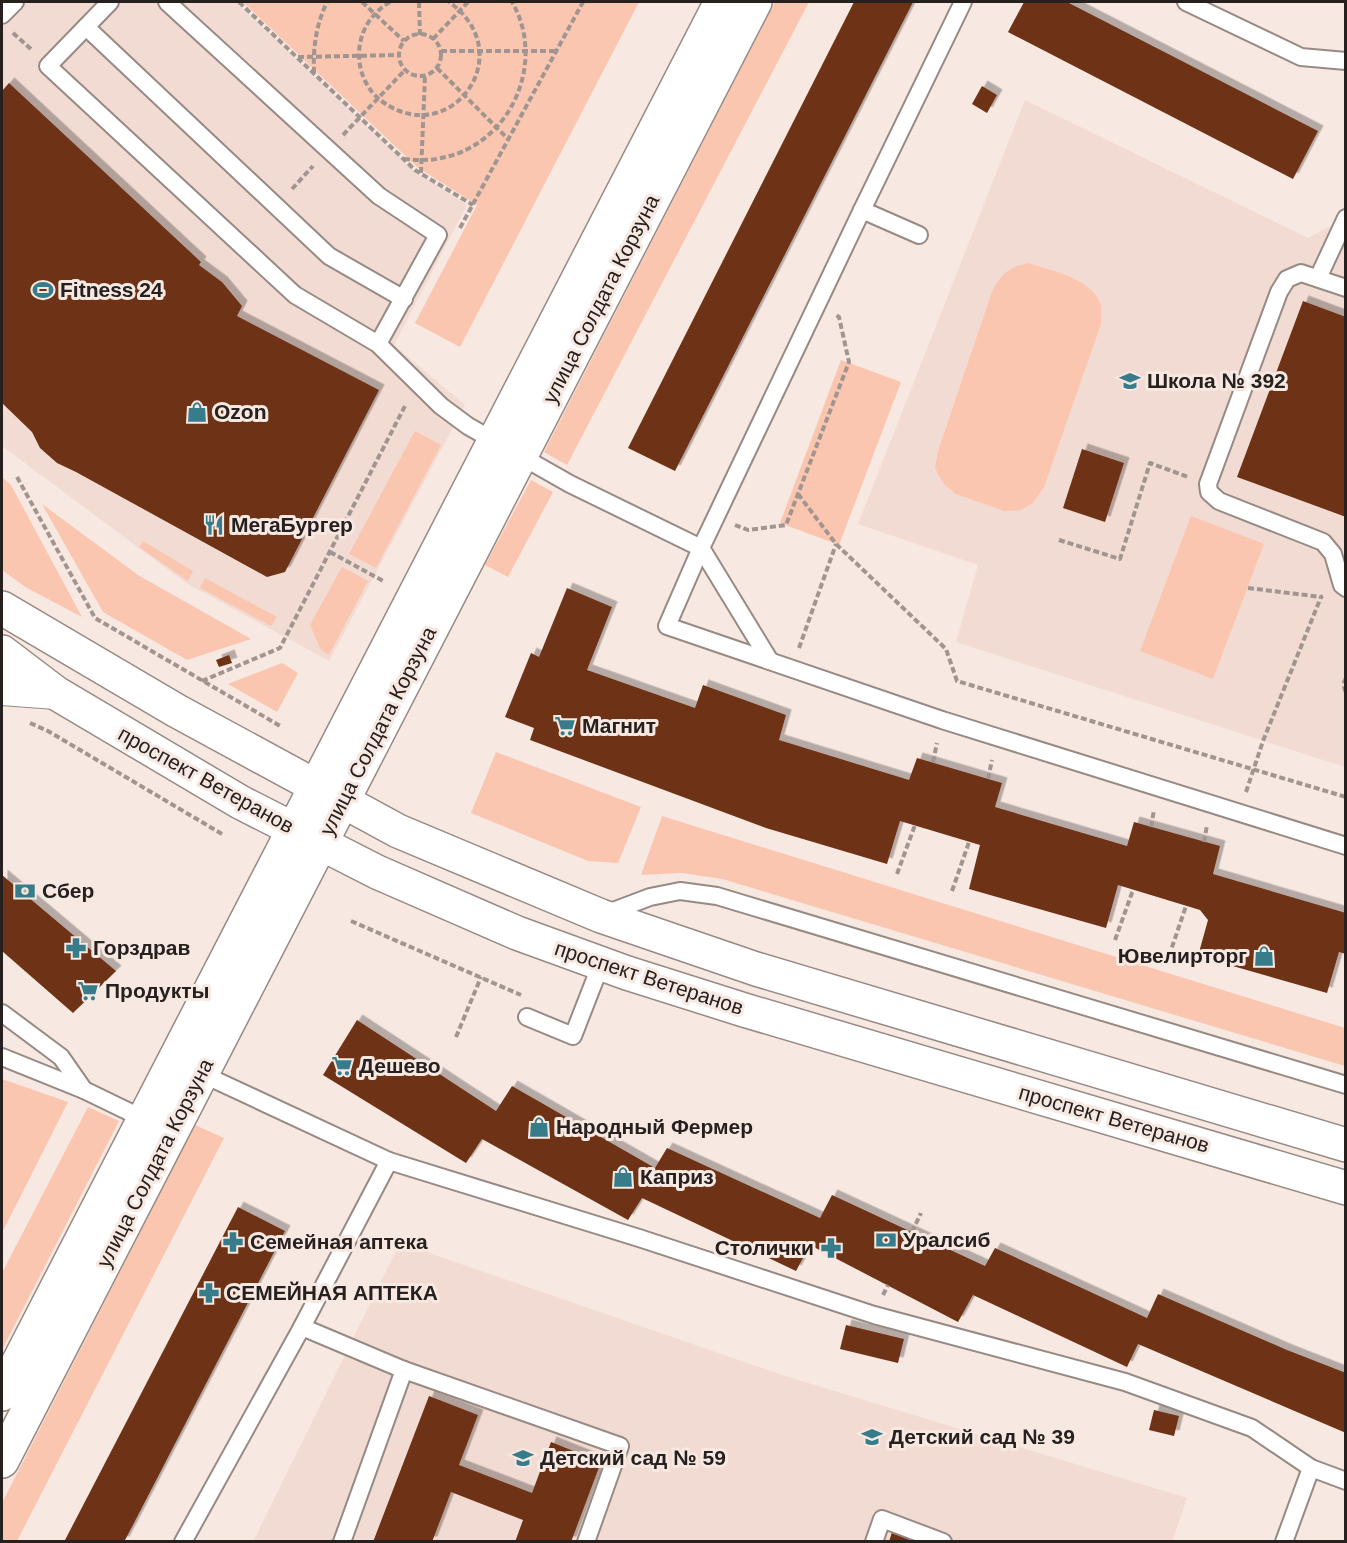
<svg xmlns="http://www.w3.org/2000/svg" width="1347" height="1543" font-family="Arial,sans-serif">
  <defs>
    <filter id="shadow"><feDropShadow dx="5.5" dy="-5.5" stdDeviation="0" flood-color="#0004"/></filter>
  </defs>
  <rect width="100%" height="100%" fill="#f7e8e1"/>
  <g fill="#f2dbd2">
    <polygon points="2,2 236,2 414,171 467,205 394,345 465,405 329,661 186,583 2,446"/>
    <polygon points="1025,100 1308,238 1330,226 1345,233 1345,767 956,642 978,565 858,524"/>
    <polygon points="400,1243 782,1375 1187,1498 1172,1542 253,1542"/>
  </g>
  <g fill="#fbc6b0">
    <polygon points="243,2 639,2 460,347 415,323 477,205 417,167"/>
    <polygon points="775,2 809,2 567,465 544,452"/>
    <path d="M 1029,263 C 1053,272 1091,277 1101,305 C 1102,311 1101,318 1101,324 L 1044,487 L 1033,503 L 1021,510 L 1004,511 L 956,494 L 943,483 L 935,468 L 938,451 L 993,289 C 1004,272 1009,267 1029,263 Z"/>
    <polygon points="841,360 901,382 839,545 780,523"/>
    <polygon points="415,431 441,445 376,568 349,554"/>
    <polygon points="2,477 11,485 82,617 27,588 2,570"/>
    <polygon points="531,480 553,492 508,577 485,565"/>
    <polygon points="42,504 138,575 251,639 187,660 103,612"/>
    <polygon points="1191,516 1264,544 1213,679 1140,651"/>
    <polygon points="143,541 193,571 188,581 139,547"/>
    <polygon points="342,567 368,581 329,655 321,650 310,625"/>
    <polygon points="205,578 277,617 271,626 200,588"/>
    <polygon points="282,663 298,673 277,712 228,684"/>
    <polygon points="496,752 641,807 618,863 588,861 471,813"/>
    <polygon points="662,816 1345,1028 1345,1066 722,879 682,873 641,875"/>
    <polygon points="2,1079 68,1102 2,1233"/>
    <polygon points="88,1107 119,1121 2,1350 2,1273"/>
    <polygon points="195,1125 224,1138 17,1541 2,1541 2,1503"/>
  </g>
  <g fill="#6e3315" filter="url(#shadow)">
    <polygon points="854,2 913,2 675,471 628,448"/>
    <polygon points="1024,2 1067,2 1318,131 1293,179 1008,32"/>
    <polygon points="9,83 201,262 199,265 222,282 242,306 237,316 379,390 285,572 267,577 76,472 57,463 40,448 32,432 2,403 2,91"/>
    <polygon points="982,86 997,95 987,113 972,104"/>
    <polygon points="1303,301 1346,317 1346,517 1237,477"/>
    <polygon points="1082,449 1124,463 1105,522 1063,508"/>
    <polygon points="567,588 612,607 587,670 695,708 703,685 786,715 779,740 909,780 917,758 1002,783 995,807 1127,846 1134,822 1220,846 1213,874 1346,913 1346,954 1339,952 1327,993 1198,956 1208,920 1200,910 1118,885 1106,928 969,889 980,845 900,821 887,864 766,828 530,740 534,728 505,717 531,653 539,657"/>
    <polygon points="229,655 232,663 219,667 216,660"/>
    <polygon points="2,875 116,971 73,1013 2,951"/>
    <polygon points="357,1020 496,1111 512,1086 655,1168 667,1148 820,1218 832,1195 985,1266 995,1248 1147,1318 1158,1294 1287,1350 1346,1373 1346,1433 1138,1344 1127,1367 973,1295 958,1322 810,1245 796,1271 642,1198 628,1220 482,1139 466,1163 323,1075"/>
    <polygon points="238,1207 285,1231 134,1523 124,1542 64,1542"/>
    <polygon points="846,1325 904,1339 898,1363 840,1349"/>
    <polygon points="429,1396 478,1415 459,1465 532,1493 551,1442 601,1462 571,1542 515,1542 523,1520 451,1492 432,1542 373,1542"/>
    <polygon points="1154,1410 1179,1416 1174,1436 1149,1430"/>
    <polygon points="892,1532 919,1542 889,1542"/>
  </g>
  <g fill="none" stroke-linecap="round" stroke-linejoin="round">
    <g stroke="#978a84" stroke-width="20">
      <g id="lane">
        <polyline points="110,2 48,66 295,295 378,344 441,406 468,426 570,484 701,548 667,626 942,720 1346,846"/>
        <polyline points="167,2 379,196 438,235 378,344"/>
        <polyline points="1186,2 1301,57 1346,61"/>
        <polyline points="2,15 15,2"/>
        <polyline points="86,27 329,256 404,299"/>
        <polyline points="862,210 919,235"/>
        <polyline points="1318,278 1346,218"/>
        <polyline points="1346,288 1301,273 1287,279 1279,292 1208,484 1209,492 1219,501 1323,542 1333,554 1342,585 1346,588"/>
        <polyline points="770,661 701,548 862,210 963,2"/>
        <polyline points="605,914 650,897 680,891 717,896 1346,1085"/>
        <polyline points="2,1013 61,1057 84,1090 148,1121"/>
        <polyline points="527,1017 573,1036 601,964"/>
        <polyline points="2,1057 84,1090"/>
        <polyline points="198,1072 389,1161 639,1238 874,1315 1125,1382 1252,1428 1311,1468 1346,1481"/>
        <polyline points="302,1327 404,1370 620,1446 586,1542"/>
        <polyline points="183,1542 302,1327 389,1161"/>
        <polyline points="342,1542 404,1370"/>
        <polyline points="874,1542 882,1519 943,1542"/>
        <polyline points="1284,1542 1311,1468"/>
      </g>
    </g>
    <g stroke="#978a84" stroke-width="34">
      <polyline id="street" points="2,689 56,693"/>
    </g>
    <g stroke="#978a84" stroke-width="36">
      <g id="secondary">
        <polyline points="2,608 177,711 398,831 601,916 756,969 1346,1145"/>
        <polyline points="2,652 56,693 240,802 377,872 517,933 627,973 744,1010 1346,1188"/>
        <polyline points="2,1394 721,2"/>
        <polyline points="2,1461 755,2"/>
      </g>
    </g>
    <g stroke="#a09590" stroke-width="4" stroke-dasharray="6 3" stroke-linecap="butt">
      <polyline points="239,2 415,170 473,205"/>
      <polyline points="362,2 404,41"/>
      <path d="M 390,2 C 371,13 359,32 359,55 C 359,73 368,92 383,102 C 450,150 522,54 449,2"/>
      <polyline points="419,2 420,35"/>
      <polyline points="13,33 32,50"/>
      <circle cx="420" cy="55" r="21"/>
      <polyline points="433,39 468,2"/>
      <polyline points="441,51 556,51"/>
      <polyline points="298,57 399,55"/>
      <polyline points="437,68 508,139"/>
      <path d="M 314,73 C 313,47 316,25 327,2"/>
      <polyline points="343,135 405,70"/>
      <path d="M 404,159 C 416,160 429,161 441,158 C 511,145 547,62 512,2"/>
      <polyline points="421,173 425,76"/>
      <polyline points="292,189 313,166"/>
      <polyline points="460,228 583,2"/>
      <polyline points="17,477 95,618 282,727"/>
      <polyline points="798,494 836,544 946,649 957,681 1346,797"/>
      <polyline points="735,525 748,530 786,525 849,362 839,317 836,315"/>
      <polyline points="1059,540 1120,559 1150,463 1188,477"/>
      <polyline points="330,552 385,582"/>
      <polyline points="1248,588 1321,597"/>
      <polyline points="799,648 836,544"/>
      <polyline points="1346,678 1343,684 1346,693"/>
      <polyline points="202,681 280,648 406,404"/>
      <polyline points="30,723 48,731 222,834"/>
      <polyline points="933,762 937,743"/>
      <polyline points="988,779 992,760"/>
      <polyline points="1246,792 1263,741 1321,597 1323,596"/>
      <polyline points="1151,827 1154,810"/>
      <polyline points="1204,842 1207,825"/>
      <polyline points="897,874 915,825"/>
      <polyline points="952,891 969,842"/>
      <polyline points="351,921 521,995"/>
      <polyline points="1115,940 1133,890"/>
      <polyline points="1169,956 1186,906"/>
      <polyline points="456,1037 481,977"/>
      <polyline points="912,1232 921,1213"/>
      <polyline points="883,1295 888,1285"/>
    </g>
    <use href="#lane" stroke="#fff" stroke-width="16"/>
    <use href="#street" stroke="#fff" stroke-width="32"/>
    <use href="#secondary" stroke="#fff" stroke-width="33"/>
  </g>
  <defs>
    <g id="stadium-bare" transform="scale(1.62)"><path d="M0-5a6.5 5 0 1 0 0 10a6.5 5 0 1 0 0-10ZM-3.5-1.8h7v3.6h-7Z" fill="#377c8a" stroke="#f7e8e1" stroke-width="2.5" paint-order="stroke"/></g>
    <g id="school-bare" transform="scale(1.62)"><path d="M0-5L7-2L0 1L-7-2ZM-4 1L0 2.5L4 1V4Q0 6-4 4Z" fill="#377c8a" stroke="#f7e8e1" stroke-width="2.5" paint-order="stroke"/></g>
    <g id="shop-bare" transform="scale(1.62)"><path d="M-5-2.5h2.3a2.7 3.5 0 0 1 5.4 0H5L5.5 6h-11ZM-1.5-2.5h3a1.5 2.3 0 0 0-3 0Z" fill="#377c8a" stroke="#f7e8e1" stroke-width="2.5" paint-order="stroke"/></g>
    <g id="restaurant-bare" transform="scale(1.62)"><path d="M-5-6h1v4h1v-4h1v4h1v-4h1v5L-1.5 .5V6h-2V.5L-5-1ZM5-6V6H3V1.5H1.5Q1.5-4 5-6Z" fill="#377c8a" stroke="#f7e8e1" stroke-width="2.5" paint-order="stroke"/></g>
    <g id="supermarket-bare" transform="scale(1.62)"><path d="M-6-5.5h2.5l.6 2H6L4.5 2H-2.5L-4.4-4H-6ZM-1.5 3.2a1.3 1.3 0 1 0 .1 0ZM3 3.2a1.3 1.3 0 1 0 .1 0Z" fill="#377c8a" stroke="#f7e8e1" stroke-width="2.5" paint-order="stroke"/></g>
    <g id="bank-bare" transform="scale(1.62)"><path d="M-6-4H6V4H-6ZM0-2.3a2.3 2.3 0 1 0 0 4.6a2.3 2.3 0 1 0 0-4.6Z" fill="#377c8a" stroke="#f7e8e1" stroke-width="2.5" paint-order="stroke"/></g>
    <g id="pharmacy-bare" transform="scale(1.62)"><path d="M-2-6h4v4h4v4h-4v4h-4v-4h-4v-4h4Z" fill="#377c8a" stroke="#f7e8e1" stroke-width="2.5" paint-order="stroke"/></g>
  </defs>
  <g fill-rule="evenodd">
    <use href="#stadium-bare" x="43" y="290"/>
    <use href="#school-bare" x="1130" y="381"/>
    <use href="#shop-bare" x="197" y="412"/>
    <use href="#restaurant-bare" x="214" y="525"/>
    <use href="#supermarket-bare" x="565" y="726"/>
    <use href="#bank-bare" x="25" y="891"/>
    <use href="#pharmacy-bare" x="76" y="948"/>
    <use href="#shop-bare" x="1264" y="956"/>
    <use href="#supermarket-bare" x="88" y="991"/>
    <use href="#supermarket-bare" x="342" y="1066"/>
    <use href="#shop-bare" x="539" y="1127"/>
    <use href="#shop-bare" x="623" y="1177"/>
    <use href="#bank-bare" x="886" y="1240"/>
    <use href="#pharmacy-bare" x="233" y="1242"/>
    <use href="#pharmacy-bare" x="831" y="1248"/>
    <use href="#pharmacy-bare" x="209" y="1293"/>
    <use href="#school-bare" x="872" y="1437"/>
    <use href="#school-bare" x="523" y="1458"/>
  </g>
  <g text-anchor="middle" stroke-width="6" stroke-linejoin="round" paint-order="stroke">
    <g font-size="21" font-weight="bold" fill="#26211f" stroke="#f7e8e1" text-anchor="start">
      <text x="60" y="297">Fitness 24</text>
      <text x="1147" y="388">Школа № 392</text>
      <text x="214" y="419">Ozon</text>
      <text x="231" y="532">МегаБургер</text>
      <text x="582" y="733">Магнит</text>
      <text x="42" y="898">Сбер</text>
      <text x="93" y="955">Горздрав</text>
      <text x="1247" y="963" text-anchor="end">Ювелирторг</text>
      <text x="105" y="998">Продукты</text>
      <text x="359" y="1073">Дешево</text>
      <text x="556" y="1134">Народный Фермер</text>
      <text x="640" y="1184">Каприз</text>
      <text x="903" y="1247">Уралсиб</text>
      <text x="250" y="1249">Семейная аптека</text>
      <text x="814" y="1255" text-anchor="end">Столички</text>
      <text x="226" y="1300">СЕМЕЙНАЯ АПТЕКА</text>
      <text x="889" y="1444">Детский сад № 39</text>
      <text x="540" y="1465">Детский сад № 59</text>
    </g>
    <g font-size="21" fill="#26211f" stroke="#f7e8e1">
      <text transform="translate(601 299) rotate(-63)" y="7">улица Солдата Корзуна</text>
      <text transform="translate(378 731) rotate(-63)" y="7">улица Солдата Корзуна</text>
      <text transform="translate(206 780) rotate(29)" y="7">проспект Ветеранов</text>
      <text transform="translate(649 978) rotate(18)" y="7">проспект Ветеранов</text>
      <text transform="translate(1114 1119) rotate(16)" y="7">проспект Ветеранов</text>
      <text transform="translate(155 1163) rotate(-63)" y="7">улица Солдата Корзуна</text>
    </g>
  </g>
  <rect width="1347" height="1543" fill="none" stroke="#26211f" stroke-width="6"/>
</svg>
